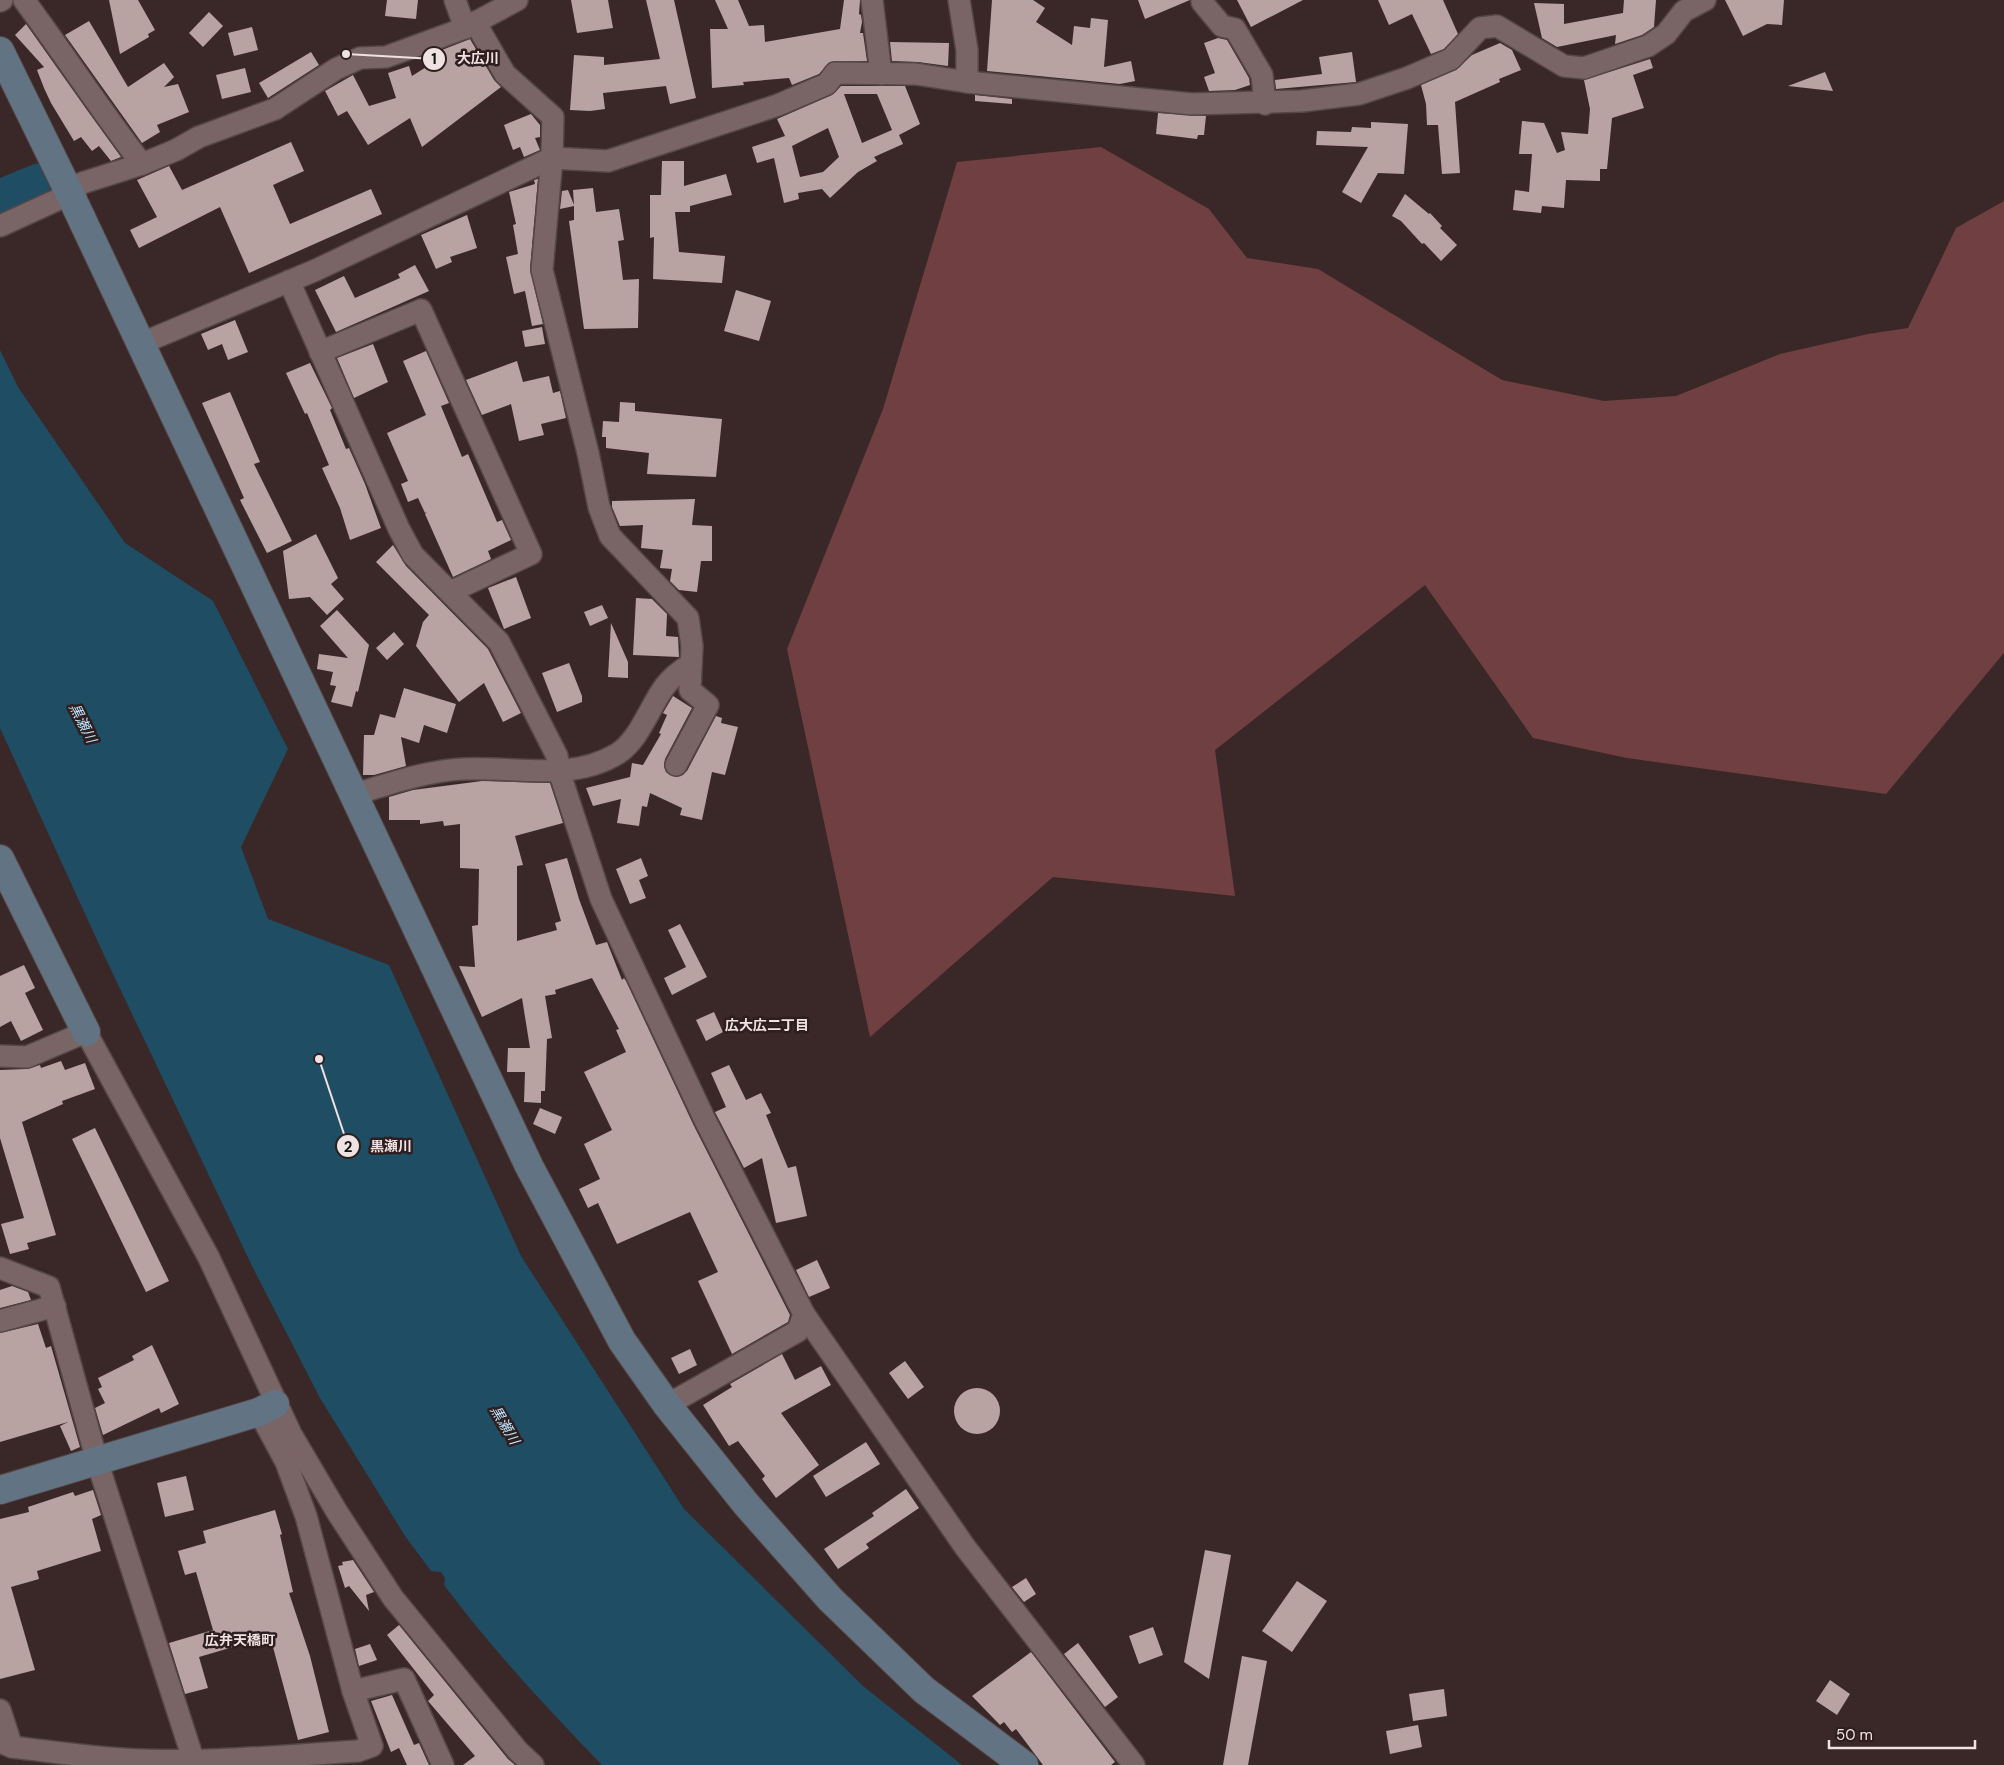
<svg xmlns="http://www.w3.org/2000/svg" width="2004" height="1765" font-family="'DM Sans','Noto Sans JP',sans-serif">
  <rect width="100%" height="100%" fill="#3a2828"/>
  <polygon fill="#703f41" points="1101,147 1209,209 1247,258 1318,269 1502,380 1604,401 1676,396 1780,354 1868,334 1908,328 1956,228 2004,201 2004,653 1886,794 1627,758 1533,738 1425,585 1215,750 1235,896 1053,877 870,1037 787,649 883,409 957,162"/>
  <path fill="#1f4d63" d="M 0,350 L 18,387 L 125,543 L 213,601 L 288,749 L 241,847 L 268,919 L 389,965 L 521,1256 L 684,1509 L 863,1686 L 962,1765 L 602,1765 C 546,1707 492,1649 444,1585 L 445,1578 L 441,1572 L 431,1571 L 405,1536 L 320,1398 L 253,1268 L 103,953 L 0,728 Z"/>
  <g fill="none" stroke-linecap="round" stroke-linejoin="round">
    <polyline stroke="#1f4d63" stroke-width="35" points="0,197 39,181 45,181"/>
  </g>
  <g fill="#b9a2a2" fill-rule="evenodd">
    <polygon points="109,0 138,0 155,30 148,34 149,37 120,54"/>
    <polygon points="387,0 418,0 416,19 385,16"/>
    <polygon points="571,0 608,0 613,28 577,33"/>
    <polygon points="646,0 674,0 696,98 670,104 666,86 603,93 605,109 590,111 570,110 574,55 604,57 604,65 660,59"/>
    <polygon points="715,0 738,0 749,26 764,25 765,42 840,29 844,0 860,0 859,14 861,15 862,22 860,33 863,33 867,61 830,62 819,74 792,85 789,78 743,82 744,85 712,88 710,29 728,29"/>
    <polygon points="992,0 1033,0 1045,8 1036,22 1072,45 1074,26 1090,28 1091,18 1108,20 1104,67 1131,61 1135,81 1120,84 987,71"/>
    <polygon points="1138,0 1190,0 1145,19"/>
    <polygon points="1237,0 1303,0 1251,27"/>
    <polygon points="1378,0 1443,0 1458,34 1444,49 1431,54 1412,14 1389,25"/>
    <polygon points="1624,0 1656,0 1654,27 1642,35 1615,44 1616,35 1557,47 1542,38 1534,3 1564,4 1564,24 1623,13"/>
    <polygon points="1725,0 1784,0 1782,25 1767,24 1743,36"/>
    <polygon points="209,12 223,26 203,47 189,33"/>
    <polygon points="89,21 128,87 164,63 174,77 164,87 178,84 189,112 157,125 160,132 142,143 65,35"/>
    <polygon points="26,24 87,110 121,157 111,161 99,146 92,151 81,137 74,141 51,103 44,88 37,70 44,67 15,35"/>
    <polygon points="252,27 258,50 234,56 228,33"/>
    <polygon points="1218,38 1227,40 1249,78 1250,85 1235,90 1209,91 1204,77 1215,73 1204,43"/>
    <polygon points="470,39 494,80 501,87 422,147 410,118 368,145 347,111 338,116 325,91 353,75 369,106 396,98 388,73 409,66 412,76 445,55 442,50"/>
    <polygon points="890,42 949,43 948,66 918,62 892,61"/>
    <polygon points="1500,43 1512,50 1521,70 1499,79 1500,82 1455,102 1460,173 1442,174 1438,125 1427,125 1426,104 1421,85 1456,70 1472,55"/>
    <polygon points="311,52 319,65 268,98 259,83"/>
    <polygon points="1352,52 1356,82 1276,89 1275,80 1322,74 1319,57"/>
    <polygon points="1650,59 1653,68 1633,75 1644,108 1612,118 1607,169 1600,169 1600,181 1566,180 1564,208 1542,206 1541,213 1513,210 1515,190 1529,192 1532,154 1519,154 1522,121 1544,123 1557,153 1565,150 1561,132 1588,134 1590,109 1584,80"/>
    <polygon points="245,68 251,92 222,99 216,75"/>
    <polygon points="1825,72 1833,91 1788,86"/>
    <path d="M 841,86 L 905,86 L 920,124 L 899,135 L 903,144 L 874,157 L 877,161 L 858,172 L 830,198 L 822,189 L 798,193 L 799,199 L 784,203 L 774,158 L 757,163 L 752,147 L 785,136 L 777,119 L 832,95 ZM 844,94 L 877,94 L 892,130 L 862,143 ZM 828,128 L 839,157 L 823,172 L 800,177 L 792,146 Z"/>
    <polygon points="975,95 1012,99 1012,104 975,101"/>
    <polygon points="1158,113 1206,116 1204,135 1198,135 1197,139 1156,134"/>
    <polygon points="531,114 540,125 540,137 535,138 540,150 524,157 520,147 513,150 504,125"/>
    <polygon points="1371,122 1408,124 1404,174 1378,173 1361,203 1342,192 1368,147 1316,145 1317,131 1351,132 1352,127 1371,128"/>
    <polygon points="291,142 304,171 273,185 290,224 371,189 382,214 249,273 220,207 139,248 130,230 157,217 137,180 169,166 182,190"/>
    <polygon points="662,161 684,161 684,186 726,174 732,195 690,206 690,212 675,212 679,252 725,256 722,283 653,279 654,237 650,238 650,195 661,195"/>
    <polygon points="538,179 530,269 543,324 532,326 525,291 514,294 506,257 518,254 513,225 516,224 509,192 535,184 534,180"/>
    <polygon points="593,188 596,212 619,209 624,240 618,241 623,280 639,279 638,328 584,329 569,221 574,220 574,206 560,209 562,191 568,190 574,205 573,190"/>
    <polygon points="1405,194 1429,214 1430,213 1442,226 1440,228 1457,245 1441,261 1424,243 1422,244 1401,221 1392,216"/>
    <polygon points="467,215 477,248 450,257 452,262 436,269 421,235"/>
    <polygon points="415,265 429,291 336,332 315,290 344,276 355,298 400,278 398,274"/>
    <polygon points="736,290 771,301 759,341 724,331"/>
    <polygon points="235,320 248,352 228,360 222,344 208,350 201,334"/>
    <polygon points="542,327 545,344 525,347 522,331"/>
    <polygon points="373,344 388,382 354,398 337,358"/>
    <polygon points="426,351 449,403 441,406 462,457 468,454 497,522 502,520 511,540 488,551 491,559 453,577 425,514 427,512 425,513 418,498 408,502 401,484 408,481 387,433 426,415 403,361"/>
    <polygon points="517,361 523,382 549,376 553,393 560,391 566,418 541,424 544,435 519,441 511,404 482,415 466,380"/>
    <polygon points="310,363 332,408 330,410 346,449 349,448 365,484 381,528 350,540 340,508 322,468 329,465 307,413 305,414 286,373"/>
    <polygon points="230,392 260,462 254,464 292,541 267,553 240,500 244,498 202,403"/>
    <polygon points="620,402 635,403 635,411 722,419 716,477 647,474 649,453 606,448 606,437 602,437 603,421 619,422"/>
    <polygon points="695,499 692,525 712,526 712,561 701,561 697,592 679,590 670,581 672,569 660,568 663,550 641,548 643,525 620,526 612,507 612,501"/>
    <polygon points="316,534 338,578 331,584 344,599 327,615 310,597 289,599 283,551"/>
    <polygon points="393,545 406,566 488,649 521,713 503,722 484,683 459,702 416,646 423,622 429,615 376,562"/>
    <polygon points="516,577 531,618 504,629 488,588"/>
    <polygon points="636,598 652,599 667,614 666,636 678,637 679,657 633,655"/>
    <polygon points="602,605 608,618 590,626 584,612"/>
    <polygon points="337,610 369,645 358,692 356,691 352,707 331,702 336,686 330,685 333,672 317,669 319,654 348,658 320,626"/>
    <polygon points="611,623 628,662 628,678 608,677"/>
    <polygon points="394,632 404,644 387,660 376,648"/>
    <polygon points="569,663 582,696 582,702 557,712 542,673"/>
    <polygon points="404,688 456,704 447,733 424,725 419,743 401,737 406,766 374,775 363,775 364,735 374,735 380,714 395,718"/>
    <polygon points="673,696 692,708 665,759 664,766 666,772 676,777 687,771 716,716 722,718 721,723 738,727 725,775 712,772 702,820 680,815 682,808 650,793 647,807 642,806 639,826 617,823 621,799 593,806 586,788 630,777 632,763 643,765 661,734 659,733 667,715 663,713"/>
    <polygon points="482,781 550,783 563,823 515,836 523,865 517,866 517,941 557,930 555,923 561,921 545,864 567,858 579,899 596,945 607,942 622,980 624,978 626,981 694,1126 790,1315 788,1322 732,1354 698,1281 718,1272 690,1212 617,1244 598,1203 588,1208 579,1189 600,1179 584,1144 612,1130 584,1072 626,1052 616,1030 619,1029 592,978 555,990 556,994 545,996 552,1038 547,1039 545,1091 541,1091 541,1103 524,1102 525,1072 507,1072 508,1048 530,1048 522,998 482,1017 459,966 475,967 472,926 478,925 479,869 460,868 460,824 444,826 443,821 420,824 420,820 389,820 389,797 413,790"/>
    <polygon points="641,858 648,876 639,880 646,898 630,904 616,869"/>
    <polygon points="680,924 707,977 672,995 664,978 686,967 668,930"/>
    <polygon points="24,965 35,988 25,993 43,1030 21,1041 11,1021 0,1027 0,976"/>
    <polygon points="714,1012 723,1032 706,1041 696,1020"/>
    <polygon points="61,1061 65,1070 85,1063 95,1089 62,1101 63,1104 22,1122 56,1235 27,1243 29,1249 10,1254 1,1224 24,1218 0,1138 0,1070 27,1069 40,1065 41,1068"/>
    <polygon points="729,1065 746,1100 761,1093 771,1113 766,1115 788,1168 796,1166 807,1216 776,1223 762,1158 744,1168 715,1112 726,1107 711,1073"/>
    <polygon points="540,1108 562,1117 555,1134 533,1124"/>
    <polygon points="95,1128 169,1281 146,1292 72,1139"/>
    <polygon points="817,1260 830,1288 809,1297 796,1270"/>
    <polygon points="12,1286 28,1292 31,1300 0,1308 0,1290"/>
    <polygon points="38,1324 46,1348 51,1346 80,1447 71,1451 60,1426 68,1422 0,1442 0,1333"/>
    <polygon points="152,1345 179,1404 161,1413 159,1408 103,1435 95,1408 105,1403 98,1389 102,1387 98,1378 134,1360 132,1356"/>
    <polygon points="690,1349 697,1365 679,1374 671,1358"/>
    <polygon points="782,1354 795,1380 821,1366 831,1385 781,1413 819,1465 776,1498 762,1479 765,1476 738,1441 729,1446 703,1405 732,1387 730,1384"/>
    <polygon points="905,1361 924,1387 908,1399 889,1373"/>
    <circle cx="977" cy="1411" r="23"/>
    <polygon points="866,1442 880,1464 826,1497 813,1476"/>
    <polygon points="186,1476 194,1510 165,1517 157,1483"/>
    <polygon points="906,1489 919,1508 866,1544 869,1548 838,1569 824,1549 874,1516 872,1513"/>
    <polygon points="93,1490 101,1515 92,1519 101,1551 37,1571 39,1579 11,1587 35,1670 0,1679 0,1519 29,1512 28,1507 73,1492 75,1496"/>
    <polygon points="275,1510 282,1534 280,1535 293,1592 289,1593 310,1656 329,1732 298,1740 270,1636 199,1657 208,1688 185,1694 169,1643 213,1630 196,1572 185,1575 178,1551 206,1543 203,1531"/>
    <polygon points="1205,1550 1231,1555 1209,1679 1184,1662"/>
    <polygon points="353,1560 374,1592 366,1595 369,1611 349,1586 345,1588 338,1566 343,1565 342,1562"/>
    <polygon points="1026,1578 1036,1594 1024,1602 1012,1587"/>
    <polygon points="1297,1581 1327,1601 1292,1652 1262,1631"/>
    <polygon points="399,1625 508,1759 515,1765 463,1765 475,1756 428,1701 434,1695 387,1635"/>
    <polygon points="1153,1627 1163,1655 1139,1664 1129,1636"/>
    <polygon points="1078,1643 1118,1697 1105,1707 1064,1654"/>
    <polygon points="370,1644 377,1660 359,1666 355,1649"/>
    <polygon points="1031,1652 1115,1762 1111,1765 1043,1765 1016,1729 1012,1732 1004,1722 1000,1725 972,1696"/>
    <polygon points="1242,1656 1267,1661 1248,1765 1223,1765"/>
    <polygon points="1830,1680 1850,1694 1837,1715 1816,1701"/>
    <polygon points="1444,1689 1447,1716 1413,1721 1409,1694"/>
    <polygon points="392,1695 414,1745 419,1743 429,1765 407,1765 399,1748 391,1752 371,1701"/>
    <polygon points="1418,1725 1422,1747 1390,1754 1386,1731"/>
  </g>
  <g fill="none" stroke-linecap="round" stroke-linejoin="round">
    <g stroke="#564747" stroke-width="24">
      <g id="street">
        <path d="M 24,0 C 64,54 101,111 142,164"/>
        <polyline points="455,0 465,28"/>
        <polyline points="872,0 881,74"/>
        <polyline points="959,0 967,50 967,82"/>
        <polyline points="0,1 2,0"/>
        <polyline points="1202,2 1222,26 1235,29 1262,75 1265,104"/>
        <polyline points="475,22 505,74 553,117 552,158 542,270 588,453 599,507 610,536 688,618 692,646 690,690 708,705 676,765"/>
        <polyline points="0,226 70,194 82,183 142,164 176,150 199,137 275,109 336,69 360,58 386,57 465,28 517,0"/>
        <polyline points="289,281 399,529 413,555 499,642 557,756 559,771 601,899 705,1120 804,1314 798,1331 667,1405"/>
        <polyline points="140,344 316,270 552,158 608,161 778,105 827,84 835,73 916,74 967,82 1192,104 1302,101 1359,94 1407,78 1451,59 1480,28 1497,26 1564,66 1584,68 1648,46 1666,34 1684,11 1705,0"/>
        <polyline points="320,352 421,310 531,554 450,592"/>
        <path d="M 352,795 C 389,784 425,771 463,769 C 513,766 571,782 617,754 C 639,741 650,706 665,686 C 672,677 681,670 691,664"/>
        <polyline points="0,1056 27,1057 86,1032 209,1258 291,1434 337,1512 393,1598 518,1751 533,1765"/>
        <polyline points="0,1268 49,1287 97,1461 195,1765"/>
        <polyline points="804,1314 965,1547 1134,1765"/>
        <polyline points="0,1321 55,1306"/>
        <polyline points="353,1691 404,1679 443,1765"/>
        <polyline points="0,1710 12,1747"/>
        <path d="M 0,1742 L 12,1747 C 48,1751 85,1757 122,1759 C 201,1764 280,1756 358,1751 L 372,1746 L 353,1691 L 306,1516 L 286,1462 L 259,1412"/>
      </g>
    </g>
    <g stroke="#564747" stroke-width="30">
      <g id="secondary">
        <polyline points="0,51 70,194 529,1166 622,1341 667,1405 746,1504 830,1599 924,1690 1024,1765"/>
        <polyline points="0,859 86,1032"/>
        <polyline points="0,1490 259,1412 275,1404"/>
      </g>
    </g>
    <use href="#street" stroke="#7a6566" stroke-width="21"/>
    <use href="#secondary" stroke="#627483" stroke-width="28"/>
  </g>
  <g text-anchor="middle" stroke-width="5" stroke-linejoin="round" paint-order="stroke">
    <g font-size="14" font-style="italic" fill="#bde7fe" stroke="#2f1e1f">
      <text transform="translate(83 723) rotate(63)" y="5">黒瀬川</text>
      <text transform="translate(505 1425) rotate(59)" y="5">黒瀬川</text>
    </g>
    <g font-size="14" font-weight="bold" fill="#efe2e2" stroke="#2f1e1f">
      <text x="767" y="1030">広大広二丁目</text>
      <text x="240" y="1645">広弁天橋町</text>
    </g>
  </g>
  <path fill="none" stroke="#efe2e2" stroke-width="2" d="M346 54L434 59M319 1059L348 1146"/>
  <g fill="#efe2e2" stroke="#2f1e1f" stroke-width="2">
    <circle cx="346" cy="54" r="5"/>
    <circle cx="319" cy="1059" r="5"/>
    <circle cx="434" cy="59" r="12"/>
    <circle cx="348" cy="1146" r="12"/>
  </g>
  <g font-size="15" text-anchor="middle" font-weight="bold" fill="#111">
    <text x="434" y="64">1</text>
    <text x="348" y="1152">2</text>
  </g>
  <g font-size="14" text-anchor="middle" font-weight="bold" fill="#efe2e2" stroke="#2f1e1f" stroke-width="5" stroke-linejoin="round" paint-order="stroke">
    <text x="478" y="63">大広川</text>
    <text x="391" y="1151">黒瀬川</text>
  </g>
  <path d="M1829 1740v8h146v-8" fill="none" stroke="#efe2e2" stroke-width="2.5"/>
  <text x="1836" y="1740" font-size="15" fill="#efe2e2" stroke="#2f1e1f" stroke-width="4" paint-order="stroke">50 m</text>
</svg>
